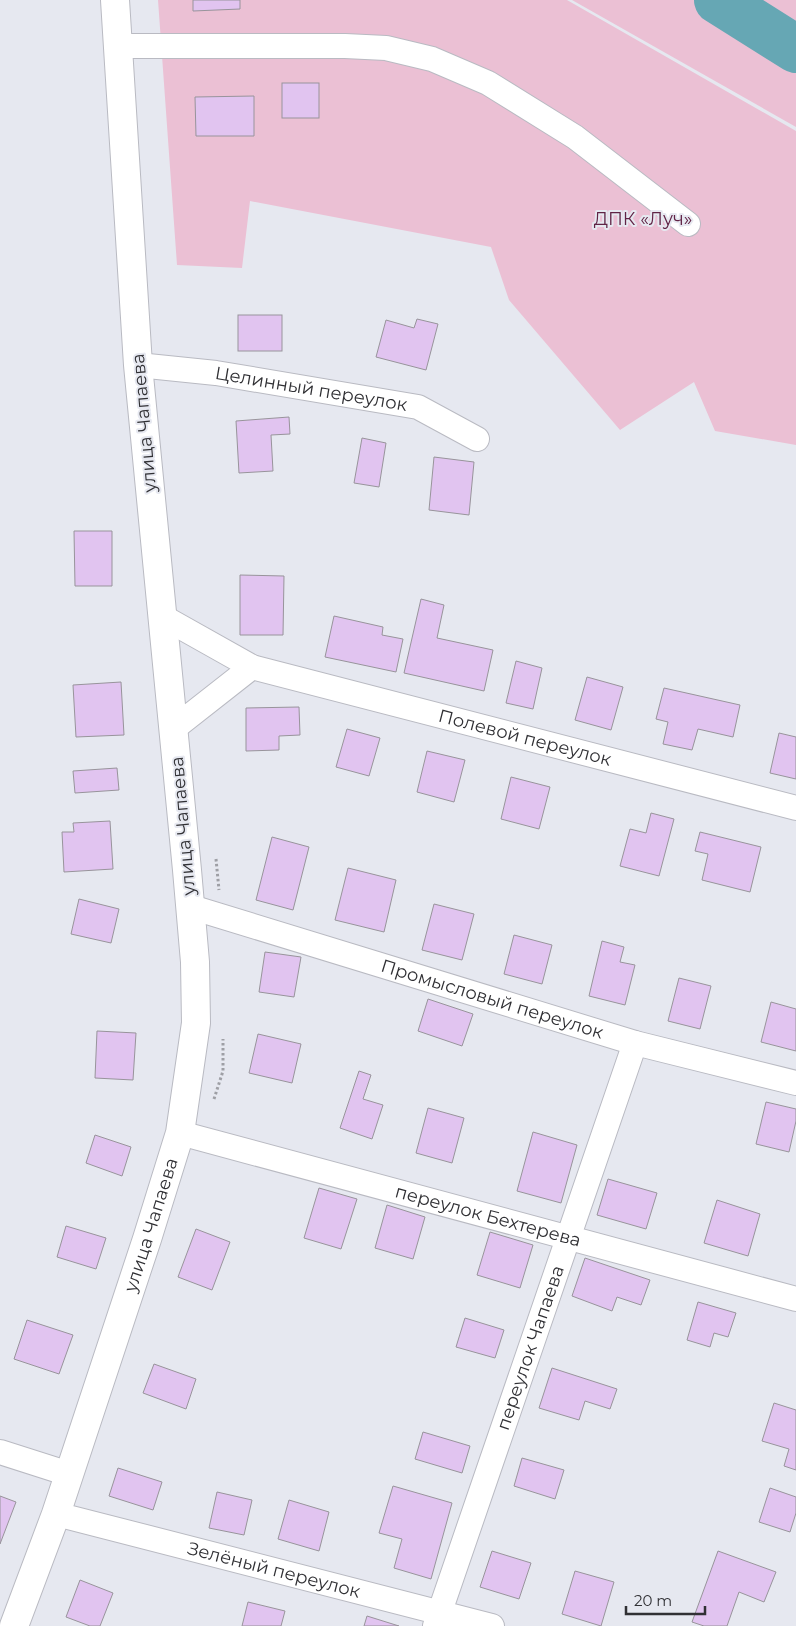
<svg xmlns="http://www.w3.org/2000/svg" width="796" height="1626" font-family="Montserrat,sans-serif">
  <rect width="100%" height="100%" fill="#e6e8f0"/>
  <g fill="#ebc0d4">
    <polygon points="158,0 567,0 796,131 796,445 715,431 694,382 620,430 509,300 491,247 250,201 242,268 177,265"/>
    <polygon points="572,0 796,0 796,127"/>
  </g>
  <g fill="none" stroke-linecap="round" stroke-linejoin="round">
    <polyline stroke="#66a7b4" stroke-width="48" points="718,0 796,49"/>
  </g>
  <g fill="#e1c4f0" stroke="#98949b">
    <polygon points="193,0 240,0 240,9 193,11"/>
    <rect x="282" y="83" width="37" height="35"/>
    <polygon points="254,96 254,136 196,136 195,97"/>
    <rect x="238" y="315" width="44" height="36"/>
    <polygon points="417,319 438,324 426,370 376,357 386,320 414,328"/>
    <polygon points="289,417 290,434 271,435 273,471 239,473 236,421"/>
    <polygon points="362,438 386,443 379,487 354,483"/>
    <polygon points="434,457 474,462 469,515 429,510"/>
    <polygon points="74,531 112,531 112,586 75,586"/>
    <polygon points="240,575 284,576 283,635 240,635"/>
    <polygon points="421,599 444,605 437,638 493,650 484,691 404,673"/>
    <polygon points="334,616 383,627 382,635 403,639 396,672 325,657"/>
    <polygon points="516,661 542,668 533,709 506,703"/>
    <polygon points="587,677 623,687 611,730 575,720"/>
    <polygon points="121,682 124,735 76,737 73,685"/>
    <polygon points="664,688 740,705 733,737 698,729 692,750 663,744 668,722 656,719"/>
    <polygon points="299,707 300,735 279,736 279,750 246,751 246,708"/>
    <polygon points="347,729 380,738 369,776 336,767"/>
    <polygon points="779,733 796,737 796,779 770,773"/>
    <polygon points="427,751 465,760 454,802 417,792"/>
    <polygon points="117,768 119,790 75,793 73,771"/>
    <polygon points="511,777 550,787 539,829 501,819"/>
    <polygon points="651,813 674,819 659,876 620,866 630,829 646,833"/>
    <polygon points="110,821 113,869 64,872 62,832 74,832 73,823"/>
    <polygon points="700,832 761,847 750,892 702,880 708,854 695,851"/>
    <polygon points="272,837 309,847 293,910 256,900"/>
    <polygon points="348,868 396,880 384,932 335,920"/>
    <polygon points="79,899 119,909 111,943 71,934"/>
    <polygon points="434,904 474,914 462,960 422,950"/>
    <polygon points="514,935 552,945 542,984 504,974"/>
    <polygon points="602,941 624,947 620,962 635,965 625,1005 589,996"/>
    <polygon points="265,952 301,957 294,997 259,992"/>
    <polygon points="679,978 711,986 700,1029 668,1021"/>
    <polygon points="428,999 473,1014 462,1046 418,1031"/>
    <polygon points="771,1002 796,1009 796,1051 761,1042"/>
    <polygon points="97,1031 136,1033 133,1080 95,1078"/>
    <polygon points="258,1034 301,1044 292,1083 249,1073"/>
    <polygon points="359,1071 371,1075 363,1099 383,1105 372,1139 340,1128"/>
    <polygon points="766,1102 796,1109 796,1121 789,1152 756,1144"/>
    <polygon points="428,1108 464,1118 452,1163 416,1153"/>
    <polygon points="533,1132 577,1145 561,1203 517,1191"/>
    <polygon points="95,1135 131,1147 122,1176 86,1163"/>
    <polygon points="608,1179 657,1193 646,1229 597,1215"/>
    <polygon points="319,1188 357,1199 341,1249 304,1238"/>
    <polygon points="717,1200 760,1214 748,1256 704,1243"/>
    <polygon points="387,1205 425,1217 413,1259 375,1248"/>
    <polygon points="66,1226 106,1238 96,1269 57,1257"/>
    <polygon points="196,1229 230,1242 212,1290 178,1277"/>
    <polygon points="490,1232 533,1245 520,1288 477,1275"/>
    <polygon points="585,1258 650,1280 641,1305 617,1297 612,1311 572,1296"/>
    <polygon points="698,1302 736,1313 728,1337 714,1333 710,1347 687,1340"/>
    <polygon points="465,1318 504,1330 495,1358 456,1347"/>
    <polygon points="27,1320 73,1335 59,1374 14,1359"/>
    <polygon points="154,1364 196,1379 186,1409 143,1393"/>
    <polygon points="552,1368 617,1389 610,1409 585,1401 579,1420 539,1408"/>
    <polygon points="774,1403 796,1410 796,1470 784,1466 789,1449 762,1441"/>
    <polygon points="423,1432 470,1446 462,1473 415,1459"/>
    <polygon points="522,1458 564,1470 555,1499 514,1486"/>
    <polygon points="118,1468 162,1482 153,1510 109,1496"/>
    <polygon points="393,1486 452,1503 431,1579 394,1568 402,1539 379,1533"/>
    <polygon points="770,1488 796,1497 796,1513 790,1532 759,1522"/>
    <polygon points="217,1492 252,1500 244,1535 209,1528"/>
    <polygon points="0,1496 16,1502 0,1544"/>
    <polygon points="289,1500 329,1512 319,1551 278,1539"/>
    <polygon points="492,1551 531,1563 519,1599 480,1587"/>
    <polygon points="718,1551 776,1572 764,1602 739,1592 727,1626 704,1626 692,1622"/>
    <polygon points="575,1571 614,1582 601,1626 562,1614"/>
    <polygon points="80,1580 113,1593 100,1626 90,1626 66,1617"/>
    <polygon points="248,1602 285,1611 281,1626 242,1626"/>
    <polygon points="367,1616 399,1626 364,1626"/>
  </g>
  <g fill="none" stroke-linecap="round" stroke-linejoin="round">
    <g stroke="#b9bac2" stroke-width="26">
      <g id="street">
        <polyline points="118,46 345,46 386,48 432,59 488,83 575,137 688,224"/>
        <path id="s1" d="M 138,365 L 216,373 L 418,407 L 477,439"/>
        <path id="s2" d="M 163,617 L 252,667 L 796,808"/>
        <polyline points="173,729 252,667"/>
        <path id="s3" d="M 191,907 L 635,1043 L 796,1083"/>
        <path id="s4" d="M 180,1133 L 796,1299"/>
        <polyline points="0,1452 69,1474"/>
        <path id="s5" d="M 56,1514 L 492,1626"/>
        <path id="s6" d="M 435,1626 L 635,1043"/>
      </g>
    </g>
    <g stroke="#b9bac2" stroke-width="30">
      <g id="secondary">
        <path id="s7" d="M 14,1626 L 56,1514 L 147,1239 L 180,1133 L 196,1023 L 195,962 L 187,870 L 138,365 L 115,0"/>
      </g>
    </g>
    <g stroke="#9e9fa5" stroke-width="3" stroke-dasharray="2.5 2.5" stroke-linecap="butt">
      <polyline points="216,859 219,890"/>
      <polyline points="214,1099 223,1071 223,1039"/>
    </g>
    <use href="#street" stroke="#fff" stroke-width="24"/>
    <use href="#secondary" stroke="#fff" stroke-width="28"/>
  </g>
  <g text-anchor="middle" stroke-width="4" stroke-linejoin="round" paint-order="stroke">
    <g font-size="18" fill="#602345" stroke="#e6e8f0">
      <text x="643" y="225">ДПК «Луч»</text>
    </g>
    <g font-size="18" fill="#303034" stroke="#e6e8f0">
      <text dy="6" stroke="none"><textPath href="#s1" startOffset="175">Целинный переулок</textPath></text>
      <text transform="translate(144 423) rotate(-95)" y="6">улица Чапаева</text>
      <text dy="6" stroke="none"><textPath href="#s2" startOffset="384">Полевой переулок</textPath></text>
      <text transform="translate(183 826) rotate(-95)" y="6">улица Чапаева</text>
      <text dy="6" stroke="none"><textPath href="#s3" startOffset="315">Промысловый переулок</textPath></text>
      <text dy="6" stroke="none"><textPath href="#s4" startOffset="319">переулок Бехтерева</textPath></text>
      <text dy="6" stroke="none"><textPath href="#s7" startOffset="424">улица Чапаева</textPath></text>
      <text dy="6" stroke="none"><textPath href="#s6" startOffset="294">переулок Чапаева</textPath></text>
      <text dy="6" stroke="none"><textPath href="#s5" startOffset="225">Зелёный переулок</textPath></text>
    </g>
  </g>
  <path d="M626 1606v8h79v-8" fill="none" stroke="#303034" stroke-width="2.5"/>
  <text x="634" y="1606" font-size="15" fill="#303034" stroke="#e6e8f0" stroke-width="4" paint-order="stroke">20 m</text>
</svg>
